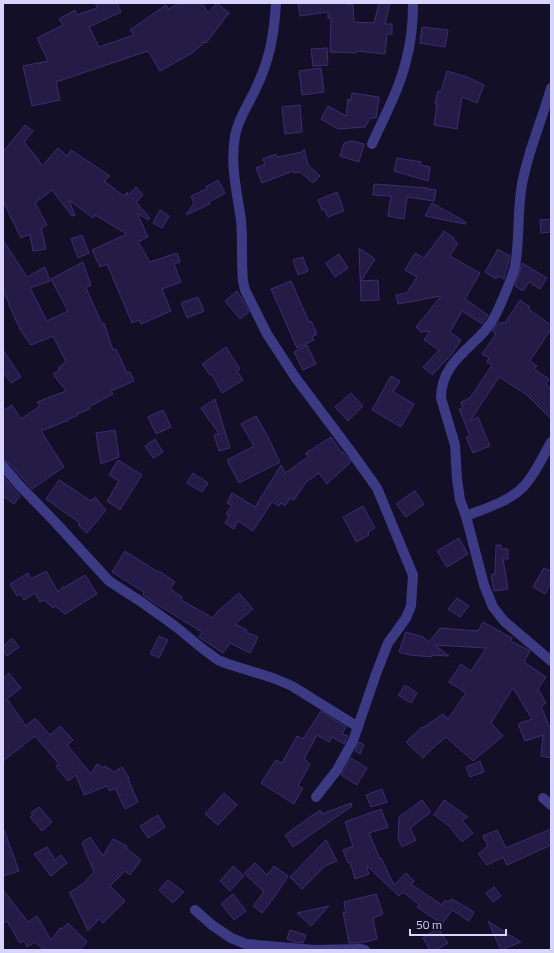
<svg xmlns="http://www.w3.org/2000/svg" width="554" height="953" font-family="'Titillium Web',sans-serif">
  <rect width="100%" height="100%" fill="#130f26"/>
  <g fill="#241b47" stroke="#3b2d73">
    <polygon points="95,3 117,3 121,12 89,27 99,47 134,35 130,30 166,5 169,9 179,3 202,3 208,13 217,3 229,13 206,43 205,42 192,53 160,71 148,51 56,82 60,100 32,106 23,66 48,61 37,38 63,25 59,19 75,10 77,15 97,8"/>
    <polygon points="298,3 347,3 347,5 353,4 354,22 374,23 379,3 390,3 385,24 392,24 392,34 387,34 385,54 356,51 356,53 330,52 331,18 328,18 328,12 300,16"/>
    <polygon points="422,27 448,30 445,47 420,43"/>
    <polygon points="327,48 328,65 313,66 311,49"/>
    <polygon points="321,68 324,92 302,95 299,71"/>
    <polygon points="447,71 467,77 484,85 477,103 462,97 457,129 434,125 437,104 435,104 438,91 441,92"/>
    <polygon points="352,93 379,97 376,118 370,118 365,127 338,129 321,119 328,106 346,116 348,99 351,100"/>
    <polygon points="300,105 302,132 285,134 282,107"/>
    <polygon points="25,125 33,131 24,142 38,159 42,166 58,148 67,156 71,150 110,176 104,181 124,196 127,192 128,195 136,187 143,195 136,202 150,218 148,220 137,213 148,237 138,242 150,262 177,253 180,262 174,264 181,282 162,289 171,311 141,324 139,320 132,323 107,264 100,267 92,250 127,234 95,215 93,218 69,200 75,215 72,216 52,190 35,203 47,225 41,228 46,249 33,251 30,234 21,238 3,201 3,152"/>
    <polygon points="352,141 364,144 359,162 340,156 344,143"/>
    <polygon points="304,149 308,165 320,176 313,183 300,172 294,173 293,171 262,183 256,168 265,164 263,159 276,154 277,157 302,152"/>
    <polygon points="397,158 421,162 420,165 430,167 428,181 394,171"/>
    <polygon points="218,180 225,193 209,202 210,204 186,215 194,203 191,196 207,189 206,187"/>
    <polygon points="374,184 428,188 427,189 436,190 434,201 407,197 404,219 388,216 391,196 373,195"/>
    <polygon points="337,192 344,211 328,217 324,209 322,210 318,200"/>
    <polygon points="432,203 466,222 465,224 425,216"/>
    <polygon points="160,210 169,216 162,228 153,223"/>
    <polygon points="551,219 551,232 541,233 540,220"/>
    <polygon points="444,231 454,238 453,240 458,243 450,256 480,273 465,299 488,315 482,324 462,311 450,332 461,340 452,354 432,375 423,367 439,350 424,340 430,331 421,332 416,327 441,296 398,304 396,295 407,293 417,277 405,270 415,253 424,258"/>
    <polygon points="82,235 89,253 78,258 71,239"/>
    <polygon points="3,240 27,277 45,267 50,281 30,288 47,321 68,311 51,279 83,262 91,285 86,288 102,324 104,323 113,350 116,349 127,373 130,372 134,381 111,391 113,394 89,407 90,409 77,414 77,416 68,419 69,420 41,431 64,467 32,489 8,462 3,460 3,411 12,405 21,419 40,406 37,402 66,391 53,374 60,369 58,368 66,362 53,336 31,345 21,331 8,303 9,303 3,291"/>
    <polygon points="359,248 375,259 361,281 378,280 379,300 361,301"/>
    <polygon points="498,249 510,256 504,279 498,276 496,279 485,272"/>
    <polygon points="339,254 348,268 335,277 326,263"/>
    <polygon points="303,257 308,271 298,275 293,260"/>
    <polygon points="522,263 547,278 540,289 529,282 523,291 515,286"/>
    <polygon points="291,281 309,322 311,321 317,334 312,337 314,340 297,348 271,289"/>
    <polygon points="237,291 241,297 249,312 240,319 225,301"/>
    <polygon points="198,297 204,311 187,318 181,303"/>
    <polygon points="520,300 530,307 528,309 551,325 551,329 530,361 537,366 534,369 549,379 546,384 551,389 551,419 527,395 499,377 470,421 478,417 490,446 473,453 466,437 470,436 459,409 463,408 461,402 470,398 492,365 487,362 489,358 482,354 496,334 492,331 499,322 502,324 503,322 505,323"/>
    <polygon points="307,345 316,364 303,370 294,352"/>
    <polygon points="226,347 240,369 237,371 243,380 222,393 212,375 210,375 202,364"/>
    <polygon points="3,350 21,377 11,383 3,371"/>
    <polygon points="391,376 400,381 393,392 414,404 401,427 372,410"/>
    <polygon points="351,393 363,406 348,421 335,407"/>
    <polygon points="215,399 230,448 219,451 214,435 219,434 201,408"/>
    <polygon points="163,410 171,427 156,434 148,417"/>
    <polygon points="256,416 268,437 280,462 239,483 227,460 254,446 241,424"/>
    <polygon points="115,430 119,457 101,464 96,433"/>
    <polygon points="331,437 342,453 343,452 351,462 327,484 319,473 306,482 294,500 290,498 285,506 281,503 279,506 272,502 253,531 238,521 234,529 225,523 229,516 226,514 232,506 227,503 232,493 255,507 281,465 285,473 308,457 306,453"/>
    <polygon points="155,439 163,452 153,458 145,446"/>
    <polygon points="118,460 142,475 120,510 107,501 119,481 109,475"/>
    <polygon points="193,473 208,483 202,492 187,483"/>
    <polygon points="3,476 20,496 14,504 3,496"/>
    <polygon points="59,480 91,501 95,497 106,510 87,533 78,525 80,523 46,499"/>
    <polygon points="415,491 424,504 406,517 396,504"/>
    <polygon points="363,506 375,528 368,532 369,535 356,542 343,517"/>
    <polygon points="459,538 468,554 447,567 437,551"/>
    <polygon points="496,545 501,545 501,549 508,549 508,559 503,559 508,589 494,591 491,575 495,574"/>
    <polygon points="125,551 158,572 159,571 175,582 170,589 182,597 181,600 213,618 217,612 239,593 253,609 235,624 247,630 246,632 258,637 250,653 230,643 223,653 199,637 202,632 153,602 143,595 144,592 112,572"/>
    <polygon points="544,568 551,571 551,583 545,594 533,587"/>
    <polygon points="46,571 58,592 64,586 65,587 85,575 97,594 65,614 55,606 53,608 44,600 40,602 35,593 24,600 21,594 17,596 10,584 28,573 31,579"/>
    <polygon points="457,598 469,606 460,617 448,609"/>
    <polygon points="483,622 512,638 511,641 530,651 524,662 546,677 538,689 546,703 541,706 549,726 551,726 551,758 541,756 543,735 525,741 518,724 532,719 513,688 491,723 503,736 473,761 446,737 435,746 423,758 406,742 422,727 423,728 443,714 448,719 466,693 449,682 461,664 471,671 486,648 435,645 449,656 432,655 432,657 410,655 399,652 406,632 423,637 429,642 440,628 478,631"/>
    <polygon points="159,636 168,640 159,658 150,654"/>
    <polygon points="12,638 19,647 7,656 3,650 3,646"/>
    <polygon points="9,673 21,688 7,699 26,726 35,718 50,735 60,726 73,740 67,745 91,774 97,764 104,768 105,766 114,772 122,767 129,778 128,779 138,802 125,809 115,788 110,791 107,786 84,795 76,775 68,781 56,766 59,764 35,736 3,761 3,678"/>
    <polygon points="405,685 417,693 411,703 398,695"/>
    <polygon points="321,711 346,727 342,734 348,736 344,744 332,737 329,742 317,735 304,759 310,764 298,786 303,788 294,804 261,783 276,760 282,763 297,736 303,739"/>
    <polygon points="359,742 364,745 360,754 355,751"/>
    <polygon points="351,758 367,768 357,785 341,775"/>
    <polygon points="480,761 484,772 470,777 466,767"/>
    <polygon points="382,789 387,802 371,807 366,795"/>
    <polygon points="224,793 237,805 218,825 205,814"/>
    <polygon points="422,800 431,812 410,828 416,840 402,847 398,838 399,817"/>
    <polygon points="444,800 468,817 462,820 473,833 462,842 449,826 434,815"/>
    <polygon points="351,803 352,806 293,847 285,835 320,810 322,814"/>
    <polygon points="39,807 52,822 42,831 30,817 33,815 31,813"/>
    <polygon points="381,809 388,827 369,833 380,859 381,858 394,885 406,873 414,881 411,884 442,905 445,900 448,902 452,899 474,912 469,921 452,910 442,924 417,907 419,904 403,892 399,896 366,865 369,874 355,879 350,862 348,863 343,850 353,846 345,822"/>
    <polygon points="158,815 165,827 148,838 140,826"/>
    <polygon points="551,829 551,845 507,865 503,857 487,865 478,854 488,846 483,836 497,830 506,848"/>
    <polygon points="3,830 4,830 19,871 3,876"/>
    <polygon points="90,837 103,856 113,839 127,846 126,848 141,860 130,875 125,871 110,886 125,901 103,923 99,919 88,931 73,899 69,893 84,883 94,872 82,843"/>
    <polygon points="326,840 337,861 325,866 302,889 290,877"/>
    <polygon points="47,847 55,860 61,855 67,863 51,876 34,854"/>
    <polygon points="255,863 267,875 274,866 288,876 273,899 262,913 253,906 263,893 263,891 244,873"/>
    <polygon points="233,866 244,876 230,891 220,881"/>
    <polygon points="168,880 184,892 173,903 159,890"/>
    <polygon points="494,887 501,896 493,902 486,893"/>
    <polygon points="3,890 28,922 37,916 51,940 60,928 62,929 68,923 87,942 80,950 42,950 43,949 35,942 27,947 24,941 20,943 7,921 3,924"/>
    <polygon points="233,894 246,911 234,920 221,904"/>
    <polygon points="376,894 383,914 373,918 377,939 360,943 349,943 343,912 346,913 344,902"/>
    <polygon points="329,906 311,926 297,913"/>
    <polygon points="488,921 508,934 521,942 501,950"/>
    <polygon points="438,928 448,943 436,950 430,950 423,938"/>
    <polygon points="290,930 306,935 303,943 295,942 287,939"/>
  </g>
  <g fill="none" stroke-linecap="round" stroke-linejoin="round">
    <g stroke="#3d3a85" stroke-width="10">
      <path d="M 276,3 C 274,35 270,59 256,88 C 249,104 238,118 235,136 C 230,165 237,192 241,220 C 243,241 241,261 243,281 L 245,290 L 267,334 L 295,377 L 352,453 L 377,488 L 413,575 L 411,606 L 406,618 L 388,643 L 376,674 L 353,741 L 337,770 L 316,797"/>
      <path d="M 551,88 C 542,120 528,151 522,184 C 517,211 520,239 515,266 C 512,279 502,301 496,314 C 481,346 441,357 441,398 L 455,445 L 457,479 L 460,500 L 466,516 L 484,585 L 493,607 L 504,621 L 551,661"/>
      <path d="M 372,144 C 384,117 399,90 406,61 C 411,43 413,22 413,3"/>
      <polyline points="3,466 20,486 55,522 109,581 140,601 175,626 203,649 218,660 228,664 273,678 292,686 358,727"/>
      <path d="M 466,516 C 486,508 511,501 525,485 C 536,472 543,457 551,442"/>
      <polyline points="543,798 551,805"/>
      <polyline points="195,910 212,925 231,938 246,944 314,950 361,949 365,950"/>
    </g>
  </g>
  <rect width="554" height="953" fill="none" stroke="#d9d4ff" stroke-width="8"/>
  <path d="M410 929v6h96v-6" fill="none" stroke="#d9d4ff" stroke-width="2"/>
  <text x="416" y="929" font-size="12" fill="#d9d4ff" stroke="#130f26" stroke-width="3" paint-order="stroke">50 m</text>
</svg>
